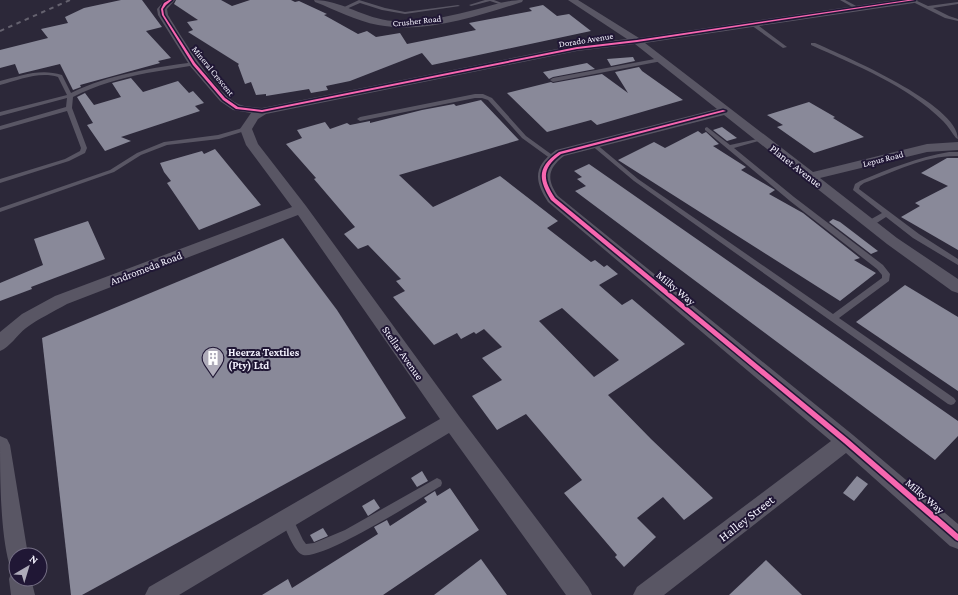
<svg xmlns="http://www.w3.org/2000/svg" width="958" height="595" font-family="'Crimson Pro',serif">
  <rect width="100%" height="100%" fill="#2c2839"/>
  <g fill="#898999" fill-rule="evenodd">
    <polygon points="121,0 142,0 162,27 146,31 171,58 158,61 160,63 80,85 81,87 73,90 60,64 19,74 15,64 0,68 0,50 48,38 41,29 68,23 65,17 84,8"/>
    <polygon points="176,0 221,0 232,6 250,0 291,0 295,2 299,1 327,14 324,15 358,34 367,31 376,37 400,33 407,44 476,30 469,23 532,11 529,8 543,5 557,16 569,14 591,31 432,65 422,53 350,81 326,86 328,90 311,93 309,89 266,96 266,94 256,95 251,82 245,84 238,65 239,64 188,32 193,30 187,22 198,20 174,4"/>
    <polygon points="633,57 635,61 611,66 607,59"/>
    <polygon points="587,63 595,69 553,77 549,79 543,72"/>
    <polygon points="639,67 642,71 683,100 597,125 591,120 547,132 507,93 551,82 553,83 602,74 628,93 615,72"/>
    <polygon points="131,78 143,92 178,81 189,93 193,91 204,103 195,106 200,111 121,137 131,141 105,151 87,125 93,123 77,97 85,93 94,105 121,97 112,83"/>
    <path d="M 481,100 L 519,140 L 399,175 L 433,207 L 500,176 L 558,221 L 547,228 L 591,262 L 595,260 L 604,267 L 607,265 L 618,274 L 599,285 L 622,305 L 632,299 L 685,344 L 608,395 L 651,439 L 713,498 L 684,520 L 663,497 L 637,518 L 656,537 L 624,567 L 615,557 L 617,555 L 564,493 L 582,480 L 526,414 L 497,430 L 472,396 L 502,380 L 482,358 L 502,347 L 484,329 L 476,334 L 474,332 L 461,339 L 457,333 L 434,345 L 393,297 L 405,291 L 396,281 L 401,279 L 368,245 L 358,249 L 344,234 L 355,227 L 314,179 L 316,178 L 286,144 L 302,138 L 297,130 L 325,122 L 330,129 L 347,123 L 350,125 L 370,121 L 370,123 L 422,110 L 454,104 L 456,106 ZM 562,308 L 619,360 L 594,377 L 539,321 Z"/>
    <polygon points="809,102 835,117 833,118 864,137 814,153 777,127 783,125 767,115"/>
    <polygon points="722,127 737,138 727,141 713,130"/>
    <polygon points="698,131 702,134 706,132 719,144 713,146 746,167 741,170 775,190 769,194 803,213 860,258 854,260 876,273 840,301 618,160 654,142 665,148"/>
    <polygon points="215,149 261,205 199,230 167,183 171,181 164,172 160,163 202,151 204,154"/>
    <polygon points="947,158 958,158 958,250 901,217 920,206 915,203 948,186 921,173"/>
    <polygon points="589,164 958,421 958,436 935,460 575,191 586,186 577,179 582,177 574,171"/>
    <polygon points="833,219 840,222 878,251 871,254 829,222"/>
    <polygon points="88,221 105,259 31,287 32,289 0,301 0,283 43,265 34,239"/>
    <polygon points="283,238 337,310 406,418 82,595 71,595 42,338"/>
    <polygon points="905,285 958,317 958,391 856,322"/>
    <polygon points="422,471 428,481 417,487 411,478"/>
    <polygon points="857,476 868,484 854,501 843,493"/>
    <polygon points="450,488 479,530 383,595 262,595 288,579 292,588 378,534 374,527 387,520 390,526 427,502 424,498 435,491 437,496"/>
    <polygon points="374,499 380,508 368,516 362,506"/>
    <polygon points="323,528 328,536 314,542 310,535"/>
    <polygon points="481,559 507,595 434,595"/>
    <polygon points="766,560 802,595 729,595"/>
  </g>
  <g fill="none" stroke-linecap="round" stroke-linejoin="round">
    <g fill="#595664" fill-rule="evenodd">
      <polygon points="359,0 385,8 405,12 458,5 460,6 405,14 382,10 360,3 344,10 340,9"/>
      <polygon points="485,0 494,0 507,5 505,6 490,1 471,6 469,5"/>
      <polygon points="840,0 845,0 860,8 856,9"/>
      <polygon points="909,0 915,0 928,6 958,2 958,4 933,8 949,16 958,19 958,21 945,18"/>
      <polygon points="751,23 755,23 787,47 783,48 751,25"/>
      <path d="M 811,43 L 815,43 C 844,56 958,104 958,139 L 956,138 C 952,133 948,126 943,121 C 907,85 857,66 811,45 Z"/>
      <polygon points="660,58 663,60 662,61 553,82 550,80 553,78"/>
      <path d="M 194,62 L 196,63 L 196,65 C 180,68 163,70 147,73 C 121,78 96,85 73,97 L 72,108 L 87,148 L 85,153 L 69,161 L 0,183 L 0,179 L 65,159 L 80,151 L 81,148 L 67,111 L 0,130 L 0,126 L 66,107 L 67,98 L 0,116 L 0,112 L 67,95 L 58,77 C 39,71 19,80 0,85 L 0,81 C 21,76 40,68 62,75 L 71,93 C 110,74 152,68 194,62 Z"/>
      <polygon points="475,94 483,94 492,98 526,136 555,157 555,159 551,159 522,138 488,100 482,98 475,98 360,121 357,119 360,117"/>
      <polygon points="246,127 248,128 248,130 219,139 167,145 141,155 114,172 0,212 0,208 110,170 137,153 164,142 218,135"/>
      <polygon points="707,127 730,145 762,138 762,140 734,148 794,197 883,265 890,274 889,281 839,318 954,398 956,401 954,404 951,405 948,404 634,181 590,144 593,142 595,143 638,179 833,314 882,278 882,275 877,269 790,201 705,130 705,128"/>
      <path d="M 949,152 L 958,152 L 958,156 C 926,155 894,172 864,183 L 860,186 L 859,189 L 919,234 L 958,259 L 958,265 L 913,238 L 886,217 L 872,226 L 866,226 L 865,224 L 866,222 L 882,213 L 853,190 L 855,184 L 860,181 C 889,169 918,157 949,152 Z"/>
      <path d="M 437,478 L 441,480 L 442,483 L 441,486 C 422,497 316,565 301,554 C 293,549 285,528 282,519 L 283,515 L 287,514 L 291,515 L 303,540 L 306,544 L 314,543 L 345,530 Z"/>
    </g>
    <g fill="#595664" fill-rule="evenodd">
      <path d="M 165,0 L 175,0 L 167,9 L 168,15 C 181,36 218,98 241,105 C 247,107 255,107 262,108 L 577,45 L 627,39 L 568,0 L 578,0 L 639,38 L 896,0 L 918,0 L 914,3 L 645,43 L 813,172 L 927,144 L 958,142 L 958,150 L 927,152 L 820,178 L 897,238 L 958,279 L 958,293 L 952,291 L 887,244 L 724,115 L 564,156 C 548,168 546,179 558,196 L 853,435 L 958,524 L 958,549 L 950,546 L 846,453 L 664,595 L 633,595 L 637,587 L 831,441 L 548,202 C 534,180 533,167 556,150 L 717,109 L 635,44 L 577,51 L 266,114 L 258,119 L 252,129 L 258,144 L 306,206 L 459,416 L 588,587 L 592,595 L 566,595 L 449,433 L 179,595 L 145,595 L 149,587 L 440,419 L 298,215 L 67,304 C 53,312 38,319 26,328 C 17,335 10,347 0,351 L 0,332 L 22,314 L 55,296 L 292,207 L 246,145 L 240,129 L 251,113 L 233,110 L 220,101 L 190,66 L 158,15 L 157,9 Z"/>
      <path d="M 314,0 C 341,0 365,19 393,21 C 422,23 451,16 478,9 C 494,5 507,0 523,0 L 522,2 C 477,16 426,34 378,25 C 356,21 336,10 315,2 Z"/>
      <path d="M 0,436 L 7,439 L 10,445 L 28,555 L 16,555 L 16,566 L 9,563 C 0,530 0,473 0,436 Z"/>
      <polygon points="16,569 16,579 31,579 35,595 11,595 9,579 12,571"/>
    </g>
    <polyline stroke="#65626f" stroke-width="2" stroke-dasharray="4.5 4.5" stroke-linecap="butt" points="0,31 70,0"/>
    <g stroke="#201735" stroke-width="3">
      <g id="cycleway">
        <polygon points="169,0 172,0 166,5 163,9 164,15 195,63 225,98 238,107 262,110 577,47 637,40 908,0 915,0 637,42 577,49 262,112 236,109 223,100 193,65 162,15 161,9 164,3"/>
        <path d="M 723,110 L 726,111 L 561,154 C 542,168 542,179 555,198 L 848,439 L 958,534 L 958,541 L 956,540 L 844,443 L 551,200 C 538,179 537,167 559,152 Z"/>
      </g>
    </g>
    <use href="#cycleway" fill="#f766af" fill-rule="evenodd"/>
  </g>
  <defs>
    <g id="building-pin" transform="scale(1.15)"><path d="M0 17L-7.5 6A9.5 9.5 0 1 1 7.5 6Z" fill="#aeabb9" stroke="#201735"/><path d="M-4-6H4V6H1V3H-1V6H-4ZM-2.5-4.3h1.7v1.8h-1.7ZM.8-4.3h1.7v1.8H.8ZM-2.5-1h1.7V.8h-1.7ZM.8-1h1.7V.8H.8Z" fill="#fff"/></g>
  </defs>
  <g fill-rule="evenodd">
    <use href="#building-pin" x="213" y="358"/>
  </g>
  <g text-anchor="middle" stroke-width="4" stroke-linejoin="round" paint-order="stroke">
    <g font-size="9" fill="#f4f2fe" stroke="#201735">
      <text transform="translate(417 21) rotate(-6)" y="3">Crusher Road</text>
      <text transform="translate(586 40) rotate(-9)" y="3">Dorado Avenue</text>
      <text transform="translate(213 71) rotate(51)" y="3">Mineral Crescent</text>
      <text transform="translate(883 159) rotate(-14)" y="3">Lepus Road</text>
    </g>
    <g font-size="11" fill="#f4f2fe" stroke="#201735">
      <text transform="translate(796 166) rotate(38)" y="4">Planet Avenue</text>
      <text transform="translate(146 268) rotate(-21)" y="4">Andromeda Road</text>
      <text transform="translate(676 288) rotate(40)" y="4">Milky Way</text>
      <text transform="translate(403 353) rotate(55)" y="4">Stellar Avenue</text>
      <text transform="translate(925 496) rotate(41)" y="4">Milky Way</text>
    </g>
    <g font-size="11" font-weight="bold" fill="#f4f2fe" stroke="#201735" text-anchor="start">
      <text x="228" y="356">Heerza Textiles<tspan x="228" dy="13">(Pty) Ltd</tspan></text>
    </g>
    <g font-size="13" fill="#f4f2fe" stroke="#201735">
      <text transform="translate(746 518) rotate(-38)" y="5">Halley Street</text>
    </g>
  </g>
  <g transform="translate(28 567) rotate(38)"><circle r="19" fill="#201735" stroke="#756f85"/>
  <path d="M0-3L7 15L0 10L-7 15Z" fill="#aeabb9"/>
  <text y="-6" font-size="11" font-weight="bold" text-anchor="middle" fill="#f4f2fe">N</text>
  </g>
</svg>
